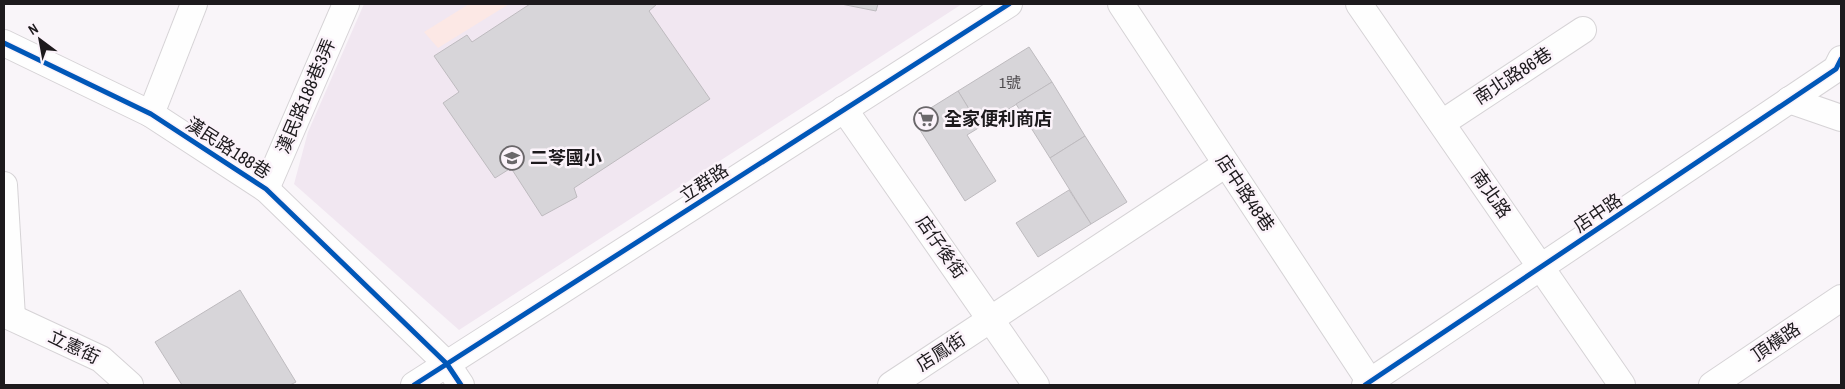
<svg xmlns="http://www.w3.org/2000/svg" width="1845" height="389" font-family="'Archivo Narrow','Noto Sans TC',sans-serif">
  <rect width="100%" height="100%" fill="#f9f5f9"/>
  <polygon fill="#f1e7f1" points="364,4 962,4 459,330 294,184 308,132"/>
  <polygon fill="#fce8e5" points="469,4 509,4 438,48 424,32"/>
  <g fill="#d7d5d9" stroke="#bebbbf">
    <polygon points="530,4 657,4 649,11 710,99 574,188 577,197 542,216 511,168 495,178 443,103 459,92 434,56 467,35 472,42"/>
    <polygon points="841,4 878,4 876,11"/>
    <polygon points="1029,47 1052,82 980,127 958,91"/>
    <polygon points="1052,82 1085,136 1050,158 1016,104"/>
    <polygon points="958,91 980,127 967,135 996,181 965,201 913,119"/>
    <polygon points="1085,136 1127,202 1091,224 1050,158"/>
    <polygon points="1069,190 1091,224 1038,257 1016,223"/>
    <polygon points="240,290 296,382 290,385 182,385 155,342"/>
  </g>
  <g fill="none" stroke-linecap="round" stroke-linejoin="round">
    <g stroke="#d6d3d6" stroke-width="28">
      <g id="minor">
        <polyline points="1121,4 1370,382"/>
        <polyline points="1359,4 1622,385"/>
        <polyline points="4,43 151,114 266,189 447,364 461,385"/>
        <polyline points="1789,100 1841,118"/>
        <polyline points="844,109 1036,385"/>
        <polyline points="151,114 194,4"/>
        <polyline points="1442,123 1583,30"/>
        <polyline points="4,185 12,317"/>
        <polyline points="266,189 346,4"/>
        <polyline points="4,314 101,359 130,385"/>
        <polyline points="414,385 1009,4"/>
        <polyline points="891,385 1226,164"/>
        <polyline points="1365,385 1836,69 1841,59"/>
        <polyline points="1712,385 1841,298"/>
      </g>
    </g>
    <use href="#minor" stroke="#fefefe" stroke-width="26"/>
    <g stroke="#fbf3fa" stroke-width="8">
      <g id="cycleway">
        <polyline points="4,43 151,114 266,189 447,364 461,385"/>
        <polyline points="414,385 1009,4"/>
        <polyline points="1365,385 1836,69 1841,59"/>
      </g>
    </g>
    <use href="#cycleway" stroke="#0057b8" stroke-width="5"/>
  </g>
  <defs>
    <g id="supermarket-ring" transform="scale(1.25)"><circle r="9.5" fill="#fbf3fa" stroke="#6a676a" stroke-width="1.5"/><path d="M-6-5.5h2.5l.6 2H6L4.5 2H-2.5L-4.4-4H-6ZM-1.5 3.2a1.3 1.3 0 1 0 .1 0ZM3 3.2a1.3 1.3 0 1 0 .1 0Z" fill="#6a676a"/></g>
    <g id="school-ring" transform="scale(1.25)"><circle r="9.5" fill="#fbf3fa" stroke="#6a676a" stroke-width="1.5"/><path d="M0-5L7-2L0 1L-7-2ZM-4 1L0 2.5L4 1V4Q0 6-4 4Z" fill="#6a676a"/></g>
  </defs>
  <g fill-rule="evenodd">
    <use href="#supermarket-ring" x="926" y="119"/>
    <use href="#school-ring" x="512" y="158"/>
  </g>
  <g text-anchor="middle" stroke-width="5" stroke-linejoin="round" paint-order="stroke">
    <g font-size="15" fill="#4c494c">
      <text x="1010" y="88">1號</text>
    </g>
    <g font-size="18" fill="#1d1a1d" stroke="#fbf3fa">
      <text transform="translate(1513 76) rotate(-33)" y="6">南北路86巷</text>
      <text transform="translate(306 96) rotate(-67)" y="6">漢民路188巷3弄</text>
      <text transform="translate(228 148) rotate(33)" y="6">漢民路188巷</text>
      <text transform="translate(704 183) rotate(-33)" y="6">立群路</text>
      <text transform="translate(1245 193) rotate(56)" y="6">店中路48巷</text>
      <text transform="translate(1491 194) rotate(55)" y="6">南北路</text>
      <text transform="translate(1598 213) rotate(-34)" y="6">店中路</text>
      <text transform="translate(941 247) rotate(55)" y="6">店仔後街</text>
      <text transform="translate(1776 342) rotate(-34)" y="6">頂橫路</text>
      <text transform="translate(74 347) rotate(26)" y="6">立憲街</text>
      <text transform="translate(941 352) rotate(-33)" y="6">店鳳街</text>
    </g>
    <g font-size="18" font-weight="bold" fill="#1d1a1d" stroke="#fbf3fa" text-anchor="start">
      <text x="944" y="125">全家便利商店</text>
      <text x="530" y="164">二苓國小</text>
    </g>
  </g>
  <rect width="1845" height="389" fill="none" stroke="#1d1a1d" stroke-width="10"/>
  <g transform="translate(40 40) rotate(328)" stroke="#fbf3fa" stroke-width="4" paint-order="stroke">
  <path d="M0-4L9 19L0 12L-9 19Z" fill="#1d1a1d"/>
  <text y="-8" font-size="14" font-weight="bold" text-anchor="middle" fill="#1d1a1d">N</text>
  </g>
</svg>
